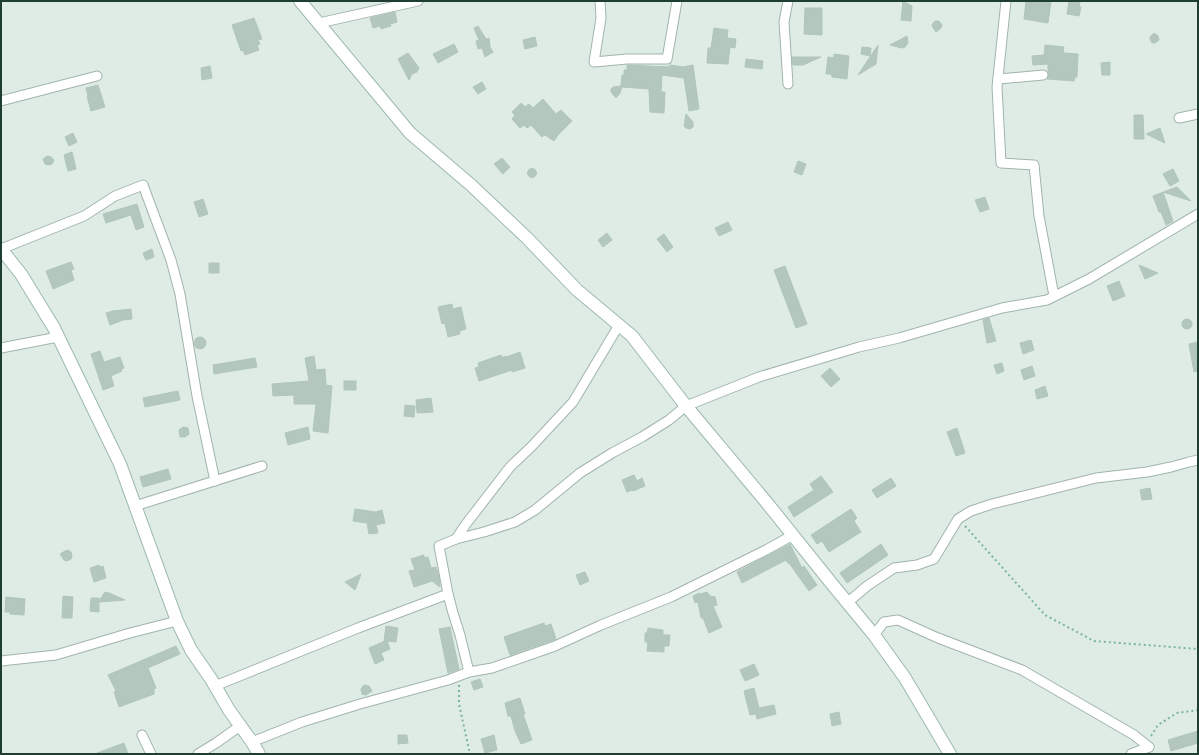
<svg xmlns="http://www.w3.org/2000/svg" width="1199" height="755" font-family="Manrope,sans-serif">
  <rect width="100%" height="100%" fill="#dfece5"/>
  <g fill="#b4c7bd" stroke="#b0c6bb">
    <polygon points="903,1 912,6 911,21 901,20"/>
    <polygon points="1026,1 1051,1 1048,23 1024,19"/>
    <polygon points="1069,1 1080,1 1079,7 1081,7 1079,16 1067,14"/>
    <polygon points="805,8 822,8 822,35 804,34"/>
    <polygon points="395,12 397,22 390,24 391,26 381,29 380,26 373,28 370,18"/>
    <polygon points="254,18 262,39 258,40 260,44 257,45 259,50 245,55 243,50 241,51 232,25"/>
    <polygon points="935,21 939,21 942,25 941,28 936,32 932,26 933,23"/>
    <polygon points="478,26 486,39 489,38 490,47 493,52 485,57 482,48 478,49 476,41 479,40 474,28"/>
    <polygon points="714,28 728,30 727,38 736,39 735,48 730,47 728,64 707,63 708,48 711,48"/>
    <polygon points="1154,33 1158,36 1159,40 1155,43 1152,43 1150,39 1150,37"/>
    <polygon points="907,36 908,43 905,47 902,48 890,45"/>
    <polygon points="535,37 537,46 525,49 523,40"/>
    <polygon points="454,44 458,52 438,63 433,54"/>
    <polygon points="878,45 876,64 858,75"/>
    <polygon points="1045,45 1064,47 1063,53 1078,54 1077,77 1075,77 1074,81 1047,79 1049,75 1048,71 1048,64 1033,65 1032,56 1044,55"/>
    <polygon points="862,47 871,48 870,56 861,54"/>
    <polygon points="408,53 419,68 417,72 412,74 409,80 398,59"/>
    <polygon points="834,54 849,56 847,79 832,77 831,74 826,74 828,57 834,58"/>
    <polygon points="792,57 821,57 803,65 793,65"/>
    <polygon points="746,59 763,61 762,69 745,67"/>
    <polygon points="1110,62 1110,75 1102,75 1101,63"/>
    <polygon points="627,65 669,67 670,65 683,67 693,65 699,109 689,111 684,78 662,75 661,92 665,92 664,113 650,112 649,89 622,87 620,93 616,98 611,92 611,89 613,87 621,86 622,75 624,75 624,70 627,70"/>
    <polygon points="210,66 212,78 202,80 201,68"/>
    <polygon points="482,82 486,89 478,94 473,87"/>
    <polygon points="98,85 105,107 91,111 87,96 88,95 86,88"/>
    <polygon points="543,99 556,114 561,110 572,121 558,135 554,141 545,135 546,134 542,137 531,125 527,128 524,125 520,128 512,119 515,115 512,112 521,103 525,107 529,104 533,108"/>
    <polygon points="686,114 693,122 693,127 690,129 686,128 684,126"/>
    <polygon points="1134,115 1143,115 1144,139 1134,139"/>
    <polygon points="1160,128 1165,143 1146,134"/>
    <polygon points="73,133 77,142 69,146 65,137"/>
    <polygon points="72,152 76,169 68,171 64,155"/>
    <polygon points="47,156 51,157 54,160 52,164 48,165 45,164 43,159"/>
    <polygon points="502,158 510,167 503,174 494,164"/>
    <polygon points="798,161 806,164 802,175 794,172"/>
    <circle cx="532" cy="173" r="4.5"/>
    <polygon points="1173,169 1179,181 1170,186 1163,174"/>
    <polygon points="1177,187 1191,201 1163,192 1173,221 1166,225 1161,212 1159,212 1153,196"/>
    <polygon points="985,197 989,209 980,212 975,200"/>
    <polygon points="203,199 208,214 199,217 194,202"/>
    <polygon points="137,204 144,227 136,230 131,215 106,223 103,214"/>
    <polygon points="728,222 732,230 719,236 715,228"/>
    <polygon points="607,233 612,240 603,247 598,240"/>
    <polygon points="664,234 673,247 667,252 657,239"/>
    <polygon points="152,249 154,257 146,260 143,253"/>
    <polygon points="71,262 74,269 71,270 74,280 53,289 46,271"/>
    <rect x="209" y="263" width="10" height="10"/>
    <polygon points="1139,265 1158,273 1145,279"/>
    <polygon points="785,266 807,324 796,328 774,270"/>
    <polygon points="1119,281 1125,296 1113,301 1107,286"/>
    <polygon points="452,304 453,309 461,307 466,329 459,331 460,334 448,337 445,323 442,324 438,307"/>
    <polygon points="131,309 132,319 123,320 110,325 106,313 113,311"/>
    <polygon points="989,318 996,341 987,343 983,320"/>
    <circle cx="1187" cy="324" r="5"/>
    <circle cx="200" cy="343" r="6"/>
    <polygon points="1031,340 1034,350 1023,354 1020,343"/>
    <polygon points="1198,342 1198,371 1194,372 1189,344"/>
    <polygon points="100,351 104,362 120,357 124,368 121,369 122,371 111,376 114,386 103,390 91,354"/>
    <polygon points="520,352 525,368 512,372 512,370 479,381 475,368 479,367 478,363 501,355 502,358 505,356 506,357"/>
    <polygon points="314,356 316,370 325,369 326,385 332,386 328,433 313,431 316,404 294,404 294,395 273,396 272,384 309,381 305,358"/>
    <polygon points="255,358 257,367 214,374 213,365"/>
    <polygon points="1002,363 1004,371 997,374 994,365"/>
    <polygon points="1032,366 1035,376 1024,380 1021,370"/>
    <polygon points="830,368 840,379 831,387 821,376"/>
    <rect x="344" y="381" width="12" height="9"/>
    <polygon points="1045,386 1048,396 1037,399 1035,390"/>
    <polygon points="178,391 180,400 145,407 143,398"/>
    <polygon points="431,398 433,412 417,413 416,400"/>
    <polygon points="405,405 415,406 414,417 404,416"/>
    <polygon points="183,427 188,428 189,434 185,437 180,437 179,430"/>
    <polygon points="308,427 310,439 288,445 285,433"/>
    <polygon points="957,428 965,453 956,456 947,432"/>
    <polygon points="168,469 171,479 143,487 140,477"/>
    <polygon points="634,475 637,481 642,478 645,486 633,491 632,490 627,492 622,480"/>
    <polygon points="821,476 833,492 794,517 788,507 814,490 810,484"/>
    <polygon points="891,478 896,486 877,498 872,490"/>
    <polygon points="1150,488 1152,499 1142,500 1140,490"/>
    <polygon points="355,509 376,512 382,510 385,523 376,525 378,533 369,534 367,523 353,521"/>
    <polygon points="851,509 857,518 854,521 861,532 829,552 822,541 817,544 811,535"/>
    <polygon points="790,544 802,568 804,566 817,585 809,591 789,563 788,563 786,560 742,583 737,572"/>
    <polygon points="881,544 888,555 847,583 840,573"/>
    <polygon points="68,550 71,552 72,556 71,559 67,561 64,560 60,554 65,551"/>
    <polygon points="424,555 424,558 428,557 431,568 436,567 439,577 440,587 432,581 414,587 409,571 415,570 411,559"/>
    <polygon points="99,565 100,567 103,566 106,578 94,582 90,568"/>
    <polygon points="585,572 589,581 580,585 576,575"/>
    <polygon points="361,574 355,590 345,582"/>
    <polygon points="105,592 109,593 125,600 99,602 99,612 90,611 91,598 99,598 99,601"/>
    <polygon points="707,592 710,596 715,597 717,605 713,606 722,627 709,633 703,618 701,618 698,602 695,603 693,596 699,593 700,594"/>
    <polygon points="63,596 73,597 72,618 62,618"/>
    <polygon points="6,597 25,599 24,615 10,614 10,612 5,612"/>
    <polygon points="544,623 545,626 551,624 556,639 510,655 504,637"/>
    <polygon points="386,626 398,628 396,642 387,641 390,649 381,653 384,660 375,664 369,648 385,641 384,641"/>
    <polygon points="450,627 459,669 448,673 439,629"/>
    <polygon points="648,628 663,630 663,635 670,635 669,646 664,646 664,652 647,651 648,642 645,642 645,633 647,633"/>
    <polygon points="176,646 180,654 148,668 156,688 154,689 154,694 119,707 114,692 116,691 108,675"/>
    <polygon points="754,664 759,675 745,681 740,670"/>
    <polygon points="480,679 483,687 474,690 471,682"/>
    <polygon points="364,685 369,686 372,691 366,695 362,694 361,689"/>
    <polygon points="754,688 759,708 774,705 776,714 757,719 756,714 750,715 744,691"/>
    <polygon points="520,698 525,714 523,714 532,740 521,744 515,731 511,716 508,716 505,703"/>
    <polygon points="839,712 841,724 832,726 830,714"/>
    <polygon points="1198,731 1198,743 1171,751 1168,740"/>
    <polygon points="398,735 407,735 408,743 398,744"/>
    <polygon points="494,735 497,750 485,753 481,739"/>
    <polygon points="124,743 128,754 97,754 97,753"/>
  </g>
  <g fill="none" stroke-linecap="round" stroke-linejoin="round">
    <g stroke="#a1b4ac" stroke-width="11">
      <g id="street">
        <polyline points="600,1 601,18 594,62 627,59 667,59 677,1"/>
        <polyline points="788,1 784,22 788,84"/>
        <polyline points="1006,1 997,87 1001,163 1034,165 1039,216 1054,296"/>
        <polyline points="319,23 418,1"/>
        <polyline points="998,79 1043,75"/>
        <polyline points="1,101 97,76"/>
        <polyline points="1179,118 1198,114"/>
        <polyline points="1,249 84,216 115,196 143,185 171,260 180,294 197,396 215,481"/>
        <polyline points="1,348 58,337"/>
        <polyline points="135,506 262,466"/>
        <polyline points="456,539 466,524 510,467 532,446 573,402 619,325"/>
        <polyline points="847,603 867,586 894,568 917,565 934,559 958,519 971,511 992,504 1096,478 1147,472 1171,467 1189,462 1198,460"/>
        <polyline points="874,635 884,622 898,620 938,638 1022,670 1134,735 1149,747"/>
        <polyline points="1,661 56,655 130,633 177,621"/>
        <polyline points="469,672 460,635 453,613 448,594 439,546 456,539 484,532 515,522 535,510 580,473 612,453 642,437 669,420 686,406 759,377 859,347 899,338 1002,308 1047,300 1089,279 1198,214"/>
        <polyline points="215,686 358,628 448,594"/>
        <polyline points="142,735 151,754"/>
        <polyline points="252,742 302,722 360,704 448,680 469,672 492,668 555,646 601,625 671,597 766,550 793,535"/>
        <polyline points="198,754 216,743 240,726"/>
        <polyline points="1131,754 1149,747"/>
      </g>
    </g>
    <g stroke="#9cb9ac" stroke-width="14">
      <g id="secondary">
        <polyline points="300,1 410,133 471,185 527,238 577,290 632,336 686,406 767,503 832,584 874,635 905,678 950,754"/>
        <polyline points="1,249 21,274 54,328 120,464 177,621 191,650 211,679 229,710 252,742 259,754"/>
      </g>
    </g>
    <g stroke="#7bb49c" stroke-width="2" stroke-dasharray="2 3" stroke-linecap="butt">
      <polyline points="965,526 1045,615 1094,641 1198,649"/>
      <polyline points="459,685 459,704 470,754"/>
      <polyline points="1151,736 1158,725 1177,713 1198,710"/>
    </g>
    <use href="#street" stroke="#fff" stroke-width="9"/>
    <use href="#secondary" stroke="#fff" stroke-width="12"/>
  </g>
  <rect width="1199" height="755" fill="none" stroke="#1e3e32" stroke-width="4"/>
</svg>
